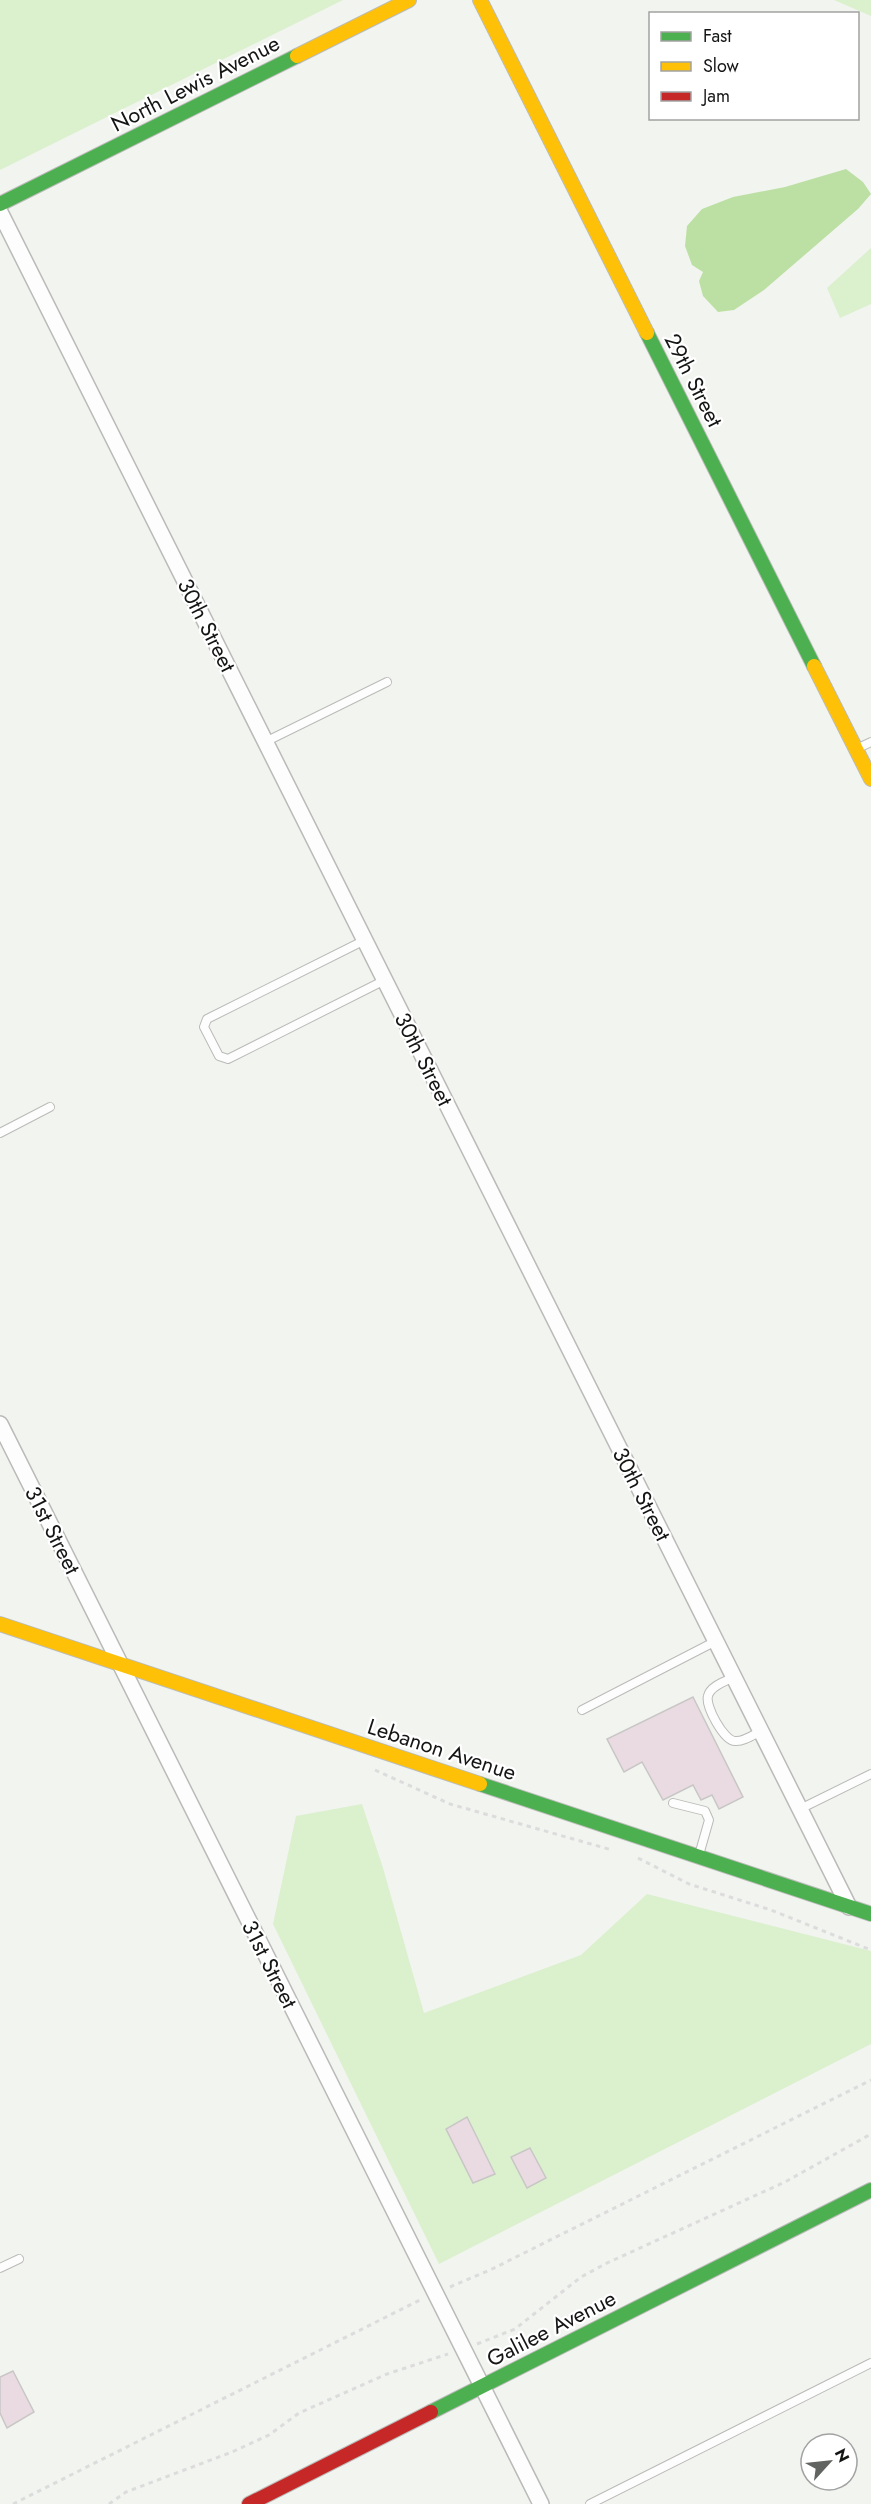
<svg xmlns="http://www.w3.org/2000/svg" width="871" height="2504" font-family="Jost,sans-serif">
  <rect width="100%" height="100%" fill="#f2f4f0"/>
  <g fill="#dbf0cd">
    <polygon points="0,0 343,0 0,170"/>
    <polygon points="834,0 871,0 871,16"/>
    <polygon points="871,248 871,304 840,318 827,288"/>
    <polygon points="362,1804 383,1868 424,2013 581,1955 647,1894 871,1951 871,2044 439,2264 273,1924 296,1816"/>
  </g>
  <polygon fill="#bce0a3" points="846,169 863,182 871,194 858,209 764,290 734,310 718,312 703,296 699,281 703,272 692,265 685,246 687,226 702,209 733,197 785,187"/>
  <g fill="#e9dbe1" stroke="#c8c7c6" stroke-width="1.5">
    <polygon points="693,1697 743,1797 719,1809 712,1795 701,1800 693,1785 663,1800 642,1762 624,1772 607,1739"/>
    <polygon points="467,2117 495,2174 473,2183 446,2129"/>
    <polygon points="530,2148 546,2178 527,2188 511,2157"/>
    <polygon points="13,2371 34,2412 7,2428 0,2413 0,2377"/>
  </g>
  <g fill="none" stroke-linecap="round" stroke-linejoin="round">
    <g stroke="#babbb8" stroke-width="10">
      <g id="lane">
        <polyline points="265,742 387,682"/>
        <polyline points="856,749 871,742"/>
        <polyline points="365,940 207,1019 204,1027 219,1056 228,1059 385,980"/>
        <polyline points="0,1133 50,1107"/>
        <path d="M 734,1677 C 726,1681 710,1686 708,1696 C 705,1706 724,1741 735,1741 C 743,1742 753,1735 761,1731"/>
        <polyline points="582,1710 716,1641"/>
        <polyline points="673,1803 705,1811 709,1820 699,1855"/>
        <polyline points="800,1809 871,1774"/>
        <polyline points="0,2268 19,2259"/>
        <polyline points="590,2504 871,2363"/>
      </g>
    </g>
    <g stroke="#babbb8" stroke-width="18">
      <g id="street">
        <polyline points="0,212 849,1907"/>
        <polyline points="0,1424 541,2504"/>
      </g>
    </g>
    <g stroke="#babbb8" stroke-width="16">
      <g id="fast">
        <polyline points="0,204 297,56"/>
        <polyline points="647,333 814,666"/>
        <polyline points="480,1784 871,1914"/>
        <polyline points="431,2412 871,2190"/>
      </g>
    </g>
    <g stroke="#babbb8" stroke-width="16">
      <g id="slow">
        <polyline points="480,0 647,333"/>
        <polyline points="297,56 409,0"/>
        <polyline points="814,666 871,779"/>
        <polyline points="0,1624 480,1784"/>
      </g>
    </g>
    <g stroke="#babbb8" stroke-width="16">
      <polyline id="jam" points="249,2504 431,2412"/>
    </g>
    <g stroke="#dcdcdc" stroke-width="3" stroke-dasharray="4.5 4.5" stroke-linecap="butt">
      <polyline points="375,1770 450,1804 612,1850"/>
      <polyline points="638,1858 689,1884 771,1910 871,1950"/>
      <polyline points="450,2287 492,2269 871,2080"/>
      <polyline points="477,2344 515,2329 581,2277 607,2263 785,2182 871,2134"/>
      <polyline points="13,2504 422,2299"/>
      <polyline points="109,2504 126,2492 232,2452 269,2435 299,2413 387,2374 448,2354"/>
    </g>
    <use href="#lane" stroke="#fdfdfd" stroke-width="8"/>
    <use href="#street" stroke="#fdfdfd" stroke-width="15"/>
    <use href="#fast" stroke="#4caf50" stroke-width="14"/>
    <use href="#slow" stroke="#ffc107" stroke-width="14"/>
    <use href="#jam" stroke="#c62828" stroke-width="14"/>
  </g>
  <g text-anchor="middle" stroke-width="4.5" stroke-linejoin="round" paint-order="stroke">
    <g font-size="22" fill="#141614" stroke="#fff">
      <text transform="translate(195 83) rotate(-27)" y="8">North Lewis Avenue</text>
      <text transform="translate(694 380) rotate(63)" y="8">29th Street</text>
      <text transform="translate(207 625) rotate(63)" y="8">30th Street</text>
      <text transform="translate(424 1059) rotate(63)" y="8">30th Street</text>
      <text transform="translate(642 1494) rotate(63)" y="8">30th Street</text>
      <text transform="translate(53 1530) rotate(63)" y="8">31st Street</text>
      <text transform="translate(442 1749) rotate(18)" y="8">Lebanon Avenue</text>
      <text transform="translate(270 1964) rotate(63)" y="8">31st Street</text>
      <text transform="translate(551 2328) rotate(-27)" y="8">Galilee Avenue</text>
    </g>
  </g>
  <rect x="649" y="12" width="210" height="108" fill="#ffffff" stroke="#a1a2a1" stroke-width="1.5"/>
  <rect x="661" y="32" width="30" height="9" fill="#4caf50" stroke="#a1a2a1" stroke-width="1.5"/>
  <text x="703" y="42" font-size="18" fill="#141614">Fast</text>
  <rect x="661" y="62" width="30" height="9" fill="#ffc107" stroke="#a1a2a1" stroke-width="1.5"/>
  <text x="703" y="72" font-size="18" fill="#141614">Slow</text>
  <rect x="661" y="92" width="30" height="9" fill="#c62828" stroke="#a1a2a1" stroke-width="1.5"/>
  <text x="703" y="102" font-size="18" fill="#141614">Jam</text>
  <g transform="translate(829 2462) rotate(63)"><circle r="28" fill="#ffffff" stroke="#a1a2a1" stroke-width="1.5"/>
  <path d="M0-4.5L10 22L0 15L-10 22Z" fill="#626461"/>
  <text y="-9" font-size="16" font-weight="bold" text-anchor="middle" fill="#141614">N</text>
  </g>
</svg>
